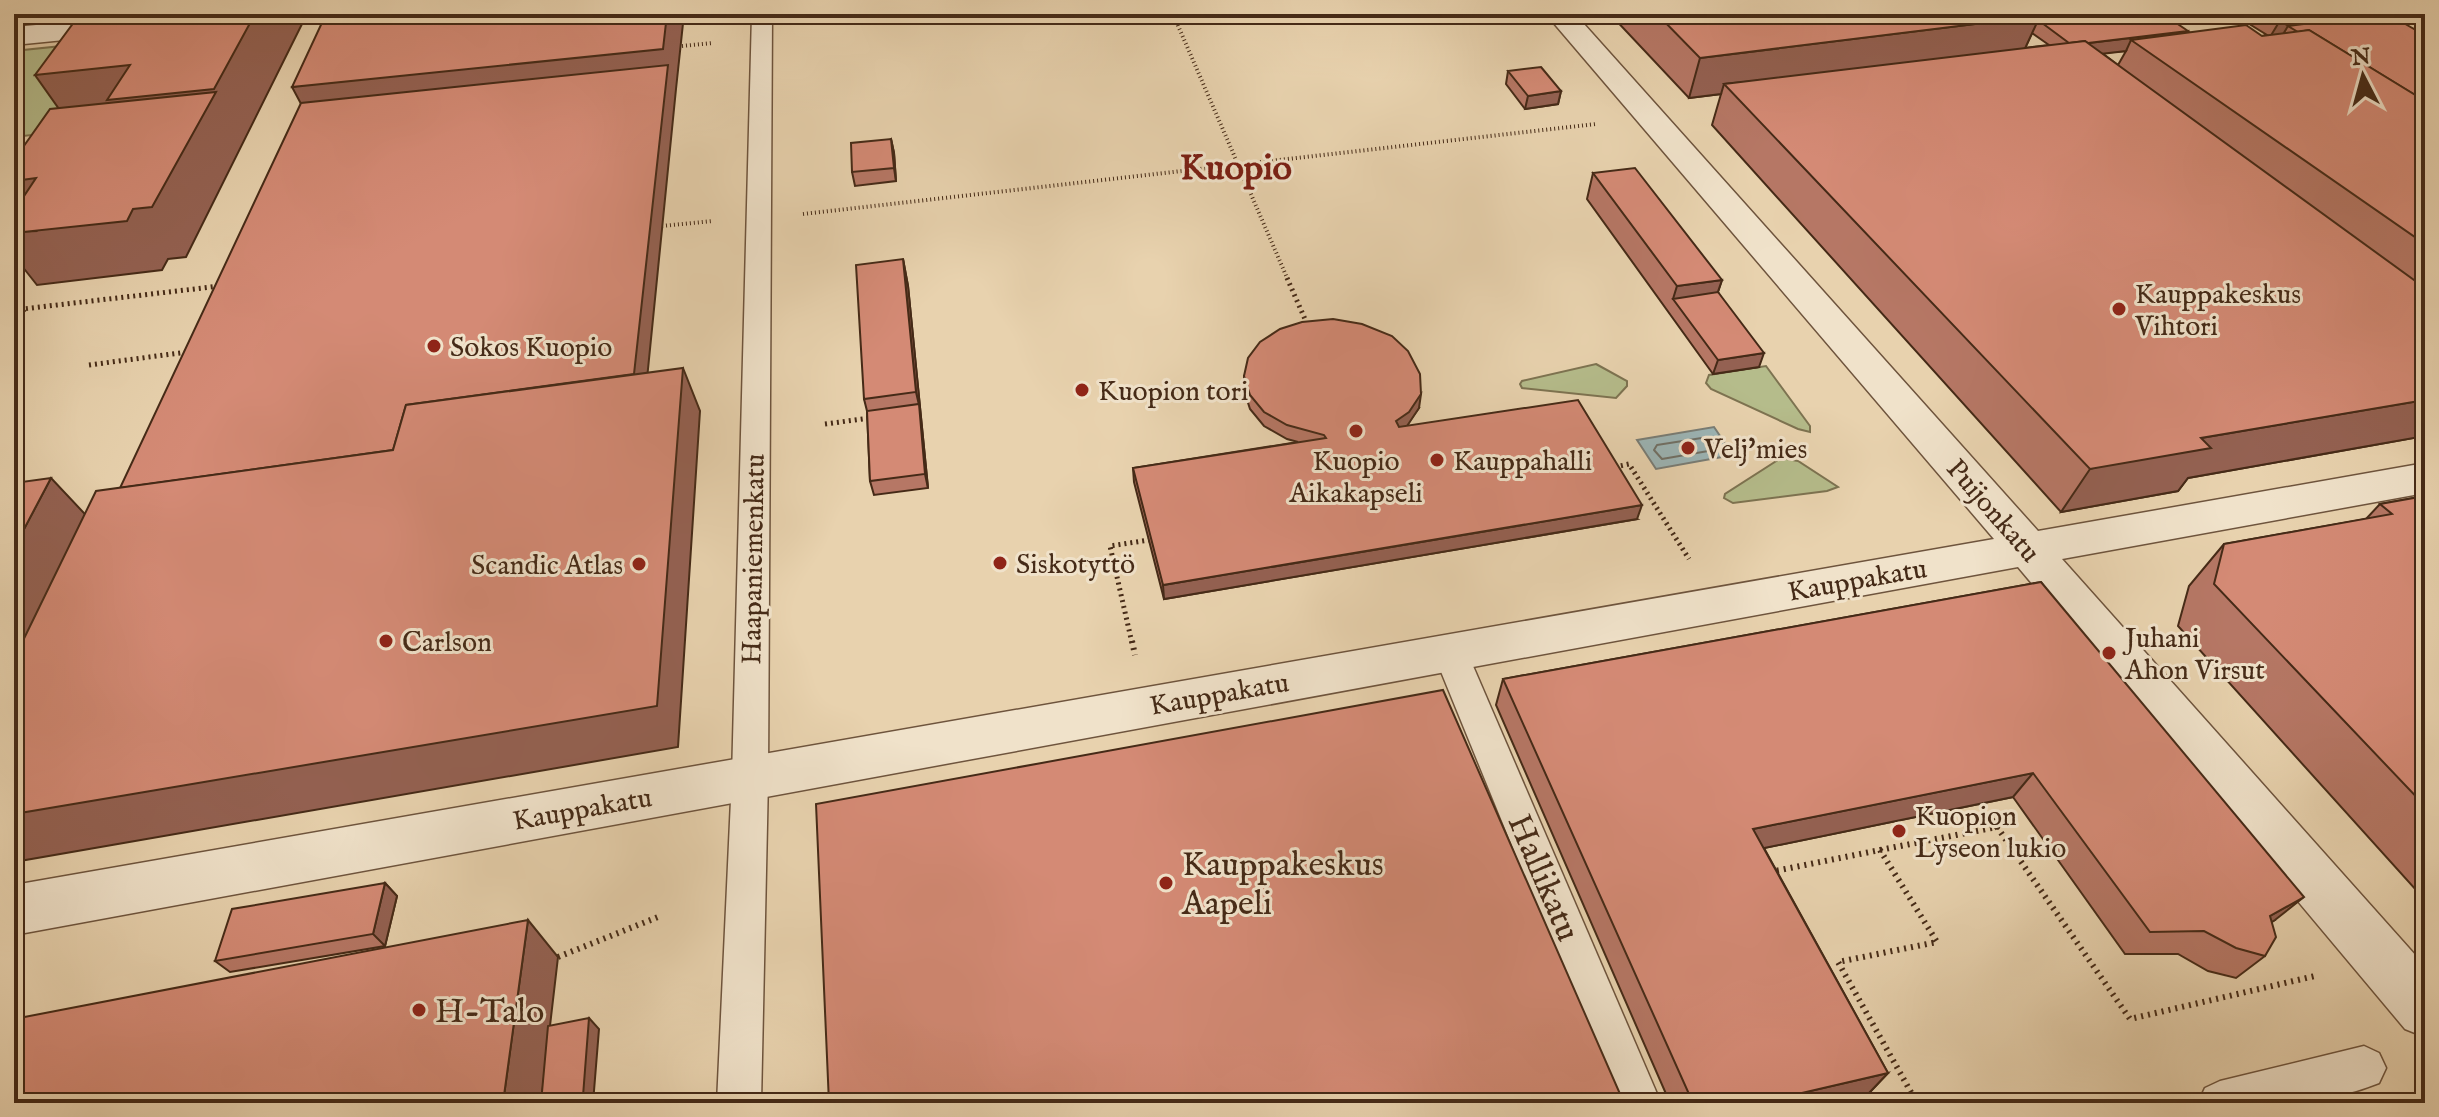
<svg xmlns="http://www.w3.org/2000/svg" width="2439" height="1117" font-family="'IM FELL English',serif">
  <rect width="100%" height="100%" fill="#e8d2ae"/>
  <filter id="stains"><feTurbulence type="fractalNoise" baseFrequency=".0025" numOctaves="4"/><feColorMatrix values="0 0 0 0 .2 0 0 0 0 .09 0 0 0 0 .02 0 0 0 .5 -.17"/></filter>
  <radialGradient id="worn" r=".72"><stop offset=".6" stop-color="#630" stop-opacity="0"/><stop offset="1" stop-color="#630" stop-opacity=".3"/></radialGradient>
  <g fill="#b5bc8b" stroke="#7d7351" stroke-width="2">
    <polygon points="110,41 50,133 14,137 14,51"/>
    <polygon points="1596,364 1627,381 1627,386 1616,398 1522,388 1520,384 1522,381"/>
    <polygon points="1766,366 1810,426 1810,432 1798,429 1711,389 1706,383 1709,375"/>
    <polygon points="1781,458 1798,461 1838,487 1827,491 1733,503 1724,498 1725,494"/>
  </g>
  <polygon fill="#9cb5b6" stroke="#797d76" stroke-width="2" points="1714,427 1733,455 1656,469 1637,440"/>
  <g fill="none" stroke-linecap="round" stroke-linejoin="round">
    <polygon stroke="#707066" stroke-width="2" points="1708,437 1716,445 1714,450 1662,459 1654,450 1657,445"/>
    <g stroke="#6e543d" stroke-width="3">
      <g id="service">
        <polygon points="752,14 772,14 768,778 761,1103 717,1103 732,778"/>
        <polygon points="1450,639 1462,642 1467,652 1661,1103 1617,1103 1433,652 1438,642"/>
        <path d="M 2364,1046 L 2379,1053 L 2386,1068 L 2379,1083 C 2321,1107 2260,1103 2198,1103 L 2205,1088 L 2220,1081 Z"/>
      </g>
    </g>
    <g stroke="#6e543d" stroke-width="3">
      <polygon id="pedestrian" points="1546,14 1575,14 2038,531 2425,463 2425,493 2062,559 2425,966 2425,1037 2405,1029 2018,567 14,935 14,885 1994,539"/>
    </g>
    <g stroke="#6e543d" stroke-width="3">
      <polygon id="minor" points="157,14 259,14 255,20 245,22 14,45 14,27"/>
    </g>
    <g stroke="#452a17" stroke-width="4" stroke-dasharray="1 3" stroke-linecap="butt">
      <polyline points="1173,14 1288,280"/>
      <polyline points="298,21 327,18"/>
      <polyline points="682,46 713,43"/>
      <polyline points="803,214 1596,124"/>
      <polyline points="662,226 713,221"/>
    </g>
    <g stroke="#452a17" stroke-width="5" stroke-dasharray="2 4" stroke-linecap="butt">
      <polyline points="1287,278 1308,326"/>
      <polyline points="14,310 220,286"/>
      <polyline points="14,318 25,309"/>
      <polyline points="89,365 187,352"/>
      <polyline points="825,424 870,418"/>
      <polyline points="1615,467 1629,464 1689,559"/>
      <polyline points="1132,643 1110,546 1149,540"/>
    </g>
    <g stroke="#452a17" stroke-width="6" stroke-dasharray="2 5" stroke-linecap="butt">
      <polyline points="1132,641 1135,655"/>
      <polyline points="1997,827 2130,1019 2315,976"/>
      <polyline points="1880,850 1997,827 1981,804"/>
      <polyline points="1770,872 1880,850 1937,942 1838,962 1917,1103"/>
      <polyline points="558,957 658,917"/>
    </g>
    <use href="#service" fill="#f0e2ca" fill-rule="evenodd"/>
    <use href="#pedestrian" fill="#f0e2ca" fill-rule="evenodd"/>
    <use href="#minor" fill="#f0e2ca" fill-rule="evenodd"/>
  </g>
  <g fill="#b67765" stroke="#452a17" stroke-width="2" fill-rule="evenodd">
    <path d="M 1610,14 L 2163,14 L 2187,33 L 2262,36 L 2267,35 L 2233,14 L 2212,17 L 2208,14 L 2362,14 L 2360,17 L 2414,29 L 2425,27 L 2425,436 L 2188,478 L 2178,491 L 2061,512 L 1712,125 L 1721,94 L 1689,98 ZM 2032,33 L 2049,45 L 2025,48 ZM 2126,51 L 2118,65 L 2102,53 Z"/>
    <polygon points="1508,71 1561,91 1558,104 1525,109 1506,84"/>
    <polygon points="891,139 894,153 896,181 855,186 852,172"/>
    <polygon points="1593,173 1722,280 1718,292 1759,367 1713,374 1587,199"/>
    <polygon points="903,259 908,286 928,488 874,495 870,481 867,411 864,399"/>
    <polygon points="1244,376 1419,408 1407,425 1637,519 1164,599 1134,482 1133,468 1298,442 1287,439 1264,426 1250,409 1244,390"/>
    <polygon points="2425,496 2425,900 2178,626 2189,586 2224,544 2366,519 2380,504"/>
    <polygon points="2041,582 2275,920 2272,922 2265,956 2236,978 2208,971 2178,954 2125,954 2013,797 1764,848 1888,1073 1869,1093 1824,1103 1670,1103 1496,705 1503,679"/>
    <polygon points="385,883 397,896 385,946 230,972 215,961"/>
  </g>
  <g fill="#946152" stroke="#452a17" stroke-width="2">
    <polygon points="255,14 299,14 303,22 186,257 168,259 162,270 37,285 14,256 14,232 36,231 14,203 14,181 71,126 35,75"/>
    <polygon points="667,14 684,14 676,89 643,419 314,128 292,87"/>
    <polygon points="933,14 967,14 968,19 934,23"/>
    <polygon points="2214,14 2234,14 2212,17"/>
    <polygon points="2284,14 2362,14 2354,27 2288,26 2282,36 2270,37"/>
    <polygon points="2040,16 2022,55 1724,84 1721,94 1689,98 1700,58"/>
    <polygon points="2188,31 2181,44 2131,40 2126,51 2066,58 2073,45"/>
    <polygon points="1561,91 1558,104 1525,109 1528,96"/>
    <polygon points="891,139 894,153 896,181 894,168"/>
    <polygon points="903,259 908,286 928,488 925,474 919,405 916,392"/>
    <polygon points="1722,280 1713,306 1673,299 1677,286"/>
    <polygon points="1764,353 1759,367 1713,374 1718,360"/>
    <polygon points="683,368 700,411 678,747 14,862 14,814"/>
    <polygon points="1421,394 1419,408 1407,426 1394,435 1396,421"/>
    <polygon points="2425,400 2425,436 2188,478 2178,491 2061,512 2090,469 2201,438"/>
    <polygon points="51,478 98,528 14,702 14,548"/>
    <polygon points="1642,505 1637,519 1164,599 1163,585"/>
    <polygon points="2033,773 2013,797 1740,853 1753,829"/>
    <polygon points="385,883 397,896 385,946 373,934"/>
    <polygon points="2304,897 2275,920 2242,939 2270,916"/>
    <polygon points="528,920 558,957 541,1103 503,1103"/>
    <polygon points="589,1018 599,1029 593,1103 553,1103"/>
    <polygon points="1888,1073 1869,1093 1824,1103 1759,1103"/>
  </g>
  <g fill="#d48a75" stroke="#452a17" stroke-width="2">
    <polygon points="80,14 255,14 214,89 107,100 130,65 35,75"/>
    <polygon points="326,14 667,14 663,49 292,87"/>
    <polygon points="1657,14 2038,14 2040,16 1700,58"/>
    <polygon points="2038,14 2163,14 2188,31 2088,43 2085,41 2069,43 2038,20 2040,16"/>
    <polygon points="2382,14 2388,14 2414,29 2425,27 2425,101 2309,30 2298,32 2288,26"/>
    <polygon points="2246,25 2262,36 2309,30 2425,101 2425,244 2131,40"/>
    <polygon points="2085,41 2425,288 2425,400 2201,438 2211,448 2090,469 1724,84"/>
    <polygon points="668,65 634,374 406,405 393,450 120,488 301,103"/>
    <polygon points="1541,67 1561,91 1528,96 1508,71"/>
    <polygon points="216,92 152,207 133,209 127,221 14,233 14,206 18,205 36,178 14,181 14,160 50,109"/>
    <polygon points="891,139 894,168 852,172 851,143"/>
    <polygon points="1635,168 1722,280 1677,286 1593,173"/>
    <polygon points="903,259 916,392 864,399 856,265"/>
    <polygon points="1718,292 1764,353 1718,360 1673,299"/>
    <polygon points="1333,319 1362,324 1392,336 1408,351 1420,374 1421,394 1409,412 1396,421 1399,427 1578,400 1642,505 1163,585 1133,468 1326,438 1324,435 1287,425 1264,412 1250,395 1244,376 1248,358 1260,342 1280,329 1302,322"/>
    <polygon points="683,368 657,706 14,814 14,659 96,491 393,450 406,405"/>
    <polygon points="919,404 925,474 870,481 867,411"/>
    <polygon points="51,478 14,548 14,483"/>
    <polygon points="2425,496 2425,806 2214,584 2224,544 2392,514 2380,504"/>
    <polygon points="2041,582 2304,897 2270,916 2276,937 2265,956 2236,948 2204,931 2150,932 2033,773 1753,829 1888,1073 1759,1103 1693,1103 1503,679"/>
    <polygon points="1443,690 1624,1103 829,1103 816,804"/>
    <polygon points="385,883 373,934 215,961 232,909"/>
    <polygon points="528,920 503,1103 14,1103 14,1019"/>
    <polygon points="589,1018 583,1096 553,1103 541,1103 548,1026"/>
  </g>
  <g fill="#8f2418" stroke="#f0e2ca" stroke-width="3">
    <circle cx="2119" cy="309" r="8"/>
    <circle cx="434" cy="346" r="8"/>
    <circle cx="1082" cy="390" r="8"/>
    <circle cx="1356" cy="431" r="8"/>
    <circle cx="1688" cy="448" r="8"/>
    <circle cx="1437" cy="460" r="8"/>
    <circle cx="1000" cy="563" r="8"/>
    <circle cx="639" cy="564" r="8"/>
    <circle cx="386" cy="641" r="8"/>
    <circle cx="2109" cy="653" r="8"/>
    <circle cx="1899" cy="831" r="8"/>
    <circle cx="1166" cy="883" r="8"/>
    <circle cx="419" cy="1010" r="8"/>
  </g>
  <g text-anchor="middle" stroke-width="6" stroke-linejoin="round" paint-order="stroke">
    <g font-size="28" fill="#452a17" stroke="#f0e2ca" text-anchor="start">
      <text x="2135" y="303">Kauppakeskus<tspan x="2135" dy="32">Vihtori</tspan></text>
      <text x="450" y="356">Sokos Kuopio</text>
      <text x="1098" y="400">Kuopion tori</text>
      <text x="1704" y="458">Velj'mies</text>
      <text x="1356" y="470" text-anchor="middle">Kuopio<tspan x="1356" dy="32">Aikakapseli</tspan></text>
      <text x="1453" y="470">Kauppahalli</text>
      <text x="1016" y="573">Siskotyttö</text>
      <text x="623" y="574" text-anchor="end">Scandic Atlas</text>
      <text x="2125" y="647">Juhani<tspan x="2125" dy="32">Ahon Virsut</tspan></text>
      <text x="402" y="651">Carlson</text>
      <text x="1915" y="825">Kuopion<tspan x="1915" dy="32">Lyseon lukio</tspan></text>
    </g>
    <g font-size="28" fill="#452a17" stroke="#f0e2ca">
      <text transform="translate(1994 510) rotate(49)" y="10">Puijonkatu</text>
      <text transform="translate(752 559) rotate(-89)" y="10">Haapaniemenkatu</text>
      <text transform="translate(1857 579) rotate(-10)" y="10">Kauppakatu</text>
      <text transform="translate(1219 693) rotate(-10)" y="10">Kauppakatu</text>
      <text transform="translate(582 808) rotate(-10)" y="10">Kauppakatu</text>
    </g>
    <g font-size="34" fill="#452a17" stroke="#f0e2ca" text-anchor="start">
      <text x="1182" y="875">Kauppakeskus<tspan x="1182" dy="39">Aapeli</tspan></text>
      <text x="435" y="1022">H-Talo</text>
    </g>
    <g font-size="34" fill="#452a17" stroke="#f0e2ca">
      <text transform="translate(1545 877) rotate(67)" y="12">Hallikatu</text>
    </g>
    <g font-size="36" font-weight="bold" fill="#7a1f14" stroke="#f0e2ca">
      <text x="1236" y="179">Kuopio</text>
    </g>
  </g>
  <rect width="2439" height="1117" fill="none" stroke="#e8d2ae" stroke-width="48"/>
  <rect x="16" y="16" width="2407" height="1085" fill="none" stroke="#452a17" stroke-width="4"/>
  <rect x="24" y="24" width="2391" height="1069" fill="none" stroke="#452a17" stroke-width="2"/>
  <g transform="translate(2363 76) rotate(354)" stroke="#f0e2ca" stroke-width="6" paint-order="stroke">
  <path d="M0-6L14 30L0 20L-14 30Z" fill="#452a17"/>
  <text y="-12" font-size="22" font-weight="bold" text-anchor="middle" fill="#452a17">N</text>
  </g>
  <rect width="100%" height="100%" filter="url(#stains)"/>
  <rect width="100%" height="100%" fill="url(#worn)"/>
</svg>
